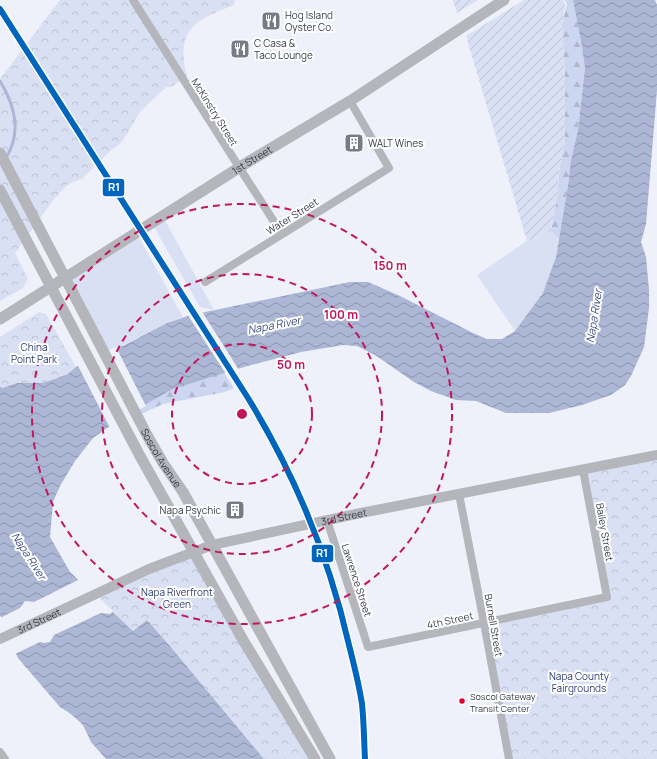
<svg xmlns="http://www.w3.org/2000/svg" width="657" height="759" font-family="Manrope,sans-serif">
  <defs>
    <pattern id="forest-firs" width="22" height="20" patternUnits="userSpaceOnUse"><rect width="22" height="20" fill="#ccd6f1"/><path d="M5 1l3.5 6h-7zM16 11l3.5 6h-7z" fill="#b0b9d0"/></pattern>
    <pattern id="park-crowns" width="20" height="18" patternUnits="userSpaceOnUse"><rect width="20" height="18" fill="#dae0f3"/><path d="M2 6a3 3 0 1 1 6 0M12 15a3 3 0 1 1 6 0" fill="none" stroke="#bcc1d2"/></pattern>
    <pattern id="garden-furrows" width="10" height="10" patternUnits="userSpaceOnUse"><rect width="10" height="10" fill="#dae0f3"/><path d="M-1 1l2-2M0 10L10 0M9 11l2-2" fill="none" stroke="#bcc1d2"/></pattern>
    <pattern id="water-waves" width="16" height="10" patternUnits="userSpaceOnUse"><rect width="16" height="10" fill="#acb6d5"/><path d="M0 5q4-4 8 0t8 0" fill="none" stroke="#8d95af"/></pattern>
  </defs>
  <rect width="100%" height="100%" fill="#eef1fa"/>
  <g fill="#dae0f3">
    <polygon points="162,215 214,310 200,307 151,222"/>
    <path d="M 551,231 L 559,239 C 556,257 552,277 543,294 C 535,307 524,319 515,331 L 477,275 L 527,241 Z"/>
    <polygon points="136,232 183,317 167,323 105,354 65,278"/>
  </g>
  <g fill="url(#forest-firs)">
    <polygon points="565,0 573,0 582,47 585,68 578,130 572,155 568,186 559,239 551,231 557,197 560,165 565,140 565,73 562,24 567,4"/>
    <polygon points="224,373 234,388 225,392 163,404 137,416 134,410 173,389"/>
  </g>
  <g fill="url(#park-crowns)">
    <path d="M 60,0 L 235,0 L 234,5 C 195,20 175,30 187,76 L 171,87 L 166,87 L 139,113 L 127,134 L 120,144 L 109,152 L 83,178 L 67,185 L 54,199 L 15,253 L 28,279 L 23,288 L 0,301 L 0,79 Z"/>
    <polygon points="39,312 46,314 76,367 68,374 43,383 17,383 2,388 0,386 0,337"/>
    <polygon points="657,455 657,759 509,759 484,623 606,597 583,470"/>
    <polygon points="194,551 313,759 264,759 170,646 147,620 133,631 94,595"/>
  </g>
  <g fill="url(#garden-furrows)">
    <polygon points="453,0 478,0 457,13"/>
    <polygon points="524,0 564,0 565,6 562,24 565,73 565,140 560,165 557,197 551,231 527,241 466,36"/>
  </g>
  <polygon fill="url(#water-waves)" points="573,0 655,0 657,5 657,90 646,224 641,242 646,257 649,290 649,308 644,347 631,376 625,385 611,395 582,405 549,413 506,413 476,401 456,400 431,391 414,382 375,355 357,346 343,345 301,352 244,367 173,389 124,416 93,438 75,461 60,486 53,502 50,537 70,572 133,631 147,620 170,646 264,759 106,759 91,742 83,725 71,714 60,707 18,658 0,615 0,386 2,388 17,383 43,383 57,378 68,374 76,367 117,349 167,323 191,315 350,282 368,282 400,296 473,333 487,339 502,339 515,331 543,293 556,257 568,186 571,160 578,130 585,68 582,47"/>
  <g fill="#eef1fa">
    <polygon points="201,310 239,370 226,374 187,314"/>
    <polygon points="116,347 146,406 125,418 110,428 77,364"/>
    <polygon points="80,579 113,611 110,614 101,613 54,635 50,642 44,643 40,642 15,654 0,621 0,618 20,608 25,601 34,602"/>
  </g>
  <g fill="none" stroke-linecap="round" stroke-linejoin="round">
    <path stroke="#acb6d5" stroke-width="3" d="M 0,81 C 15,106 22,132 6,158"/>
    <g stroke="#b5b6bc" stroke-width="8">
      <polyline points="133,0 246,178 282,234"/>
      <polyline points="205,282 389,168 350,101"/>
      <polyline points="459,494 484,623 509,759"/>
      <polyline points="327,520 368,647 607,597 583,470"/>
      <polyline points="0,752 5,759"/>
    </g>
    <path stroke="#b5b6bc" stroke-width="10" id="s1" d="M 0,639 L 149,569 L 212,545 L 356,514 L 657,455"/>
    <g stroke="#b4b6bc" stroke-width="11">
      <path id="s2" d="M 0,153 L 147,435 L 163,463 L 183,492 L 330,759"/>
      <polyline points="0,190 140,456 243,640 315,759"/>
      <path id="s3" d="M 0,319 L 248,162 L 350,101 L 504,0"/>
    </g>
    <path stroke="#acaeb3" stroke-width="3" stroke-dasharray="6 3" stroke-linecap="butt" d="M 17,36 L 248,398 C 295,475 329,557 349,645 C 354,665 359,684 362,704 C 364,723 364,741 365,759"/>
    <g stroke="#fff" stroke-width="9">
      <path id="rail-1" d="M 0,9 L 248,398 C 295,475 329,557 349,645 C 354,665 359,684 362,704 C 364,723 364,741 365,759"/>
    </g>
    <use href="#rail-1" stroke="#0065bd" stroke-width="6"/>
  </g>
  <g fill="none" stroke="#c2185b" stroke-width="2" stroke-dasharray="7 5">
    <circle cx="242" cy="414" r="70"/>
    <circle cx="242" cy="414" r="140"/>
    <circle cx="242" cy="414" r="210"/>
  </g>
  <defs>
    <g id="restaurant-square" transform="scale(1)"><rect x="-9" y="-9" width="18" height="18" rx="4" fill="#777b85" stroke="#fff"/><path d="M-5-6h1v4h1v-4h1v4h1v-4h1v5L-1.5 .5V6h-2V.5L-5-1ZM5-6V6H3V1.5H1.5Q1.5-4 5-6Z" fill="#fff"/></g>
    <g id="building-square" transform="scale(1)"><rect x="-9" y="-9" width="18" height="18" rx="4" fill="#777b85" stroke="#fff"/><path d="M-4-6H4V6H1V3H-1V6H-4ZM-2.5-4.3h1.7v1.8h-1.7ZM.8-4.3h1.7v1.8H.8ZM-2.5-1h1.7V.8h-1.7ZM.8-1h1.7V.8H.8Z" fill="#fff"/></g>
  </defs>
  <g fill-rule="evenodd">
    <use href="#restaurant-square" x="271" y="21"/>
    <use href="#restaurant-square" x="240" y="49"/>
    <use href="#building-square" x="354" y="143"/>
    <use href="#building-square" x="235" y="510"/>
  </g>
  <circle fill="#e4002b" stroke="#fff" stroke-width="1.5" cx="462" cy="701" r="3.5"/>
  <g text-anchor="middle" stroke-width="4" stroke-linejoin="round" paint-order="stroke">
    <g font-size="9" fill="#373b46" stroke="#fff" text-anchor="start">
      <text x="470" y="700">Soscol Gateway<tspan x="470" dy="12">Transit Center</tspan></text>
    </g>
    <g font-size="10" fill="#373b46" stroke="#fff" text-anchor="start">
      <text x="285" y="19">Hog Island<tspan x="285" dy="12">Oyster Co.</tspan></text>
      <text x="254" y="47">C Casa &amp;<tspan x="254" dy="12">Taco Lounge</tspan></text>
      <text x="368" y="147">WALT Wines</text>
      <text x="221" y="514" text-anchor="end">Napa Psychic</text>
    </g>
    <g font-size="10" fill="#373b46" stroke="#fff">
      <text transform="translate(215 112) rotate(58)" y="4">McKinstry Street</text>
      <text dy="4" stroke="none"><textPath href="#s3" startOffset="298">1st Street</textPath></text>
      <text transform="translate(292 216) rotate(-32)" y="4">Water Street</text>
      <text dy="4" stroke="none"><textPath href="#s2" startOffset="345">Soscol Avenue</textPath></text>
      <text dy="4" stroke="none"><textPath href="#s1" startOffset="367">3rd Street</textPath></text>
      <text transform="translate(605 532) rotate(80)" y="4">Bailey Street</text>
      <text transform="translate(357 580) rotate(72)" y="4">Lawrence Street</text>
      <text transform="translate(450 620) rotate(-12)" y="4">4th Street</text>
      <text dy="4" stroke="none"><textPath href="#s1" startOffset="43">3rd Street</textPath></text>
      <text transform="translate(494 625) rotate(80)" y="4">Burnell Street</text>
    </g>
    <g font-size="10" fill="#2f3d71" stroke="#fff">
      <text x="34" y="351">China<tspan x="34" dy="12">Point Park</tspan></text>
      <text x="177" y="596">Napa Riverfront<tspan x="177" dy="12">Green</tspan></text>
      <text x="579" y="680">Napa County<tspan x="579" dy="12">Fairgrounds</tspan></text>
    </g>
    <g font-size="11" font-style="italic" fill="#404f85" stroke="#fff">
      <text transform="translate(594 316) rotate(-81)" y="4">Napa River</text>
      <text transform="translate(274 325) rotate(-11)" y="4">Napa River</text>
      <text transform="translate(29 556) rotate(57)" y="4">Napa River</text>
    </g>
  </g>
  <circle cx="242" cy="414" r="6" fill="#c2185b" stroke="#fff" stroke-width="2"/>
  <g font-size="12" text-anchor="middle" font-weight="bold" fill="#c2185b" stroke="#fff" stroke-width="4" stroke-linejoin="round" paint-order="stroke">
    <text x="390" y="270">150 m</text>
    <text x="341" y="319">100 m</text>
    <text x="291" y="369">50 m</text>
  </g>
  <g stroke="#fff" stroke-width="1.5">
    <rect x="102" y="178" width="23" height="19" rx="4" fill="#0065bd"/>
    <rect x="311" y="544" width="23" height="19" rx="4" fill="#0065bd"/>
  </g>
  <g font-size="11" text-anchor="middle" font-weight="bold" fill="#fff">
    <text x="114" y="191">R1</text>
    <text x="322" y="557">R1</text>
  </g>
</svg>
